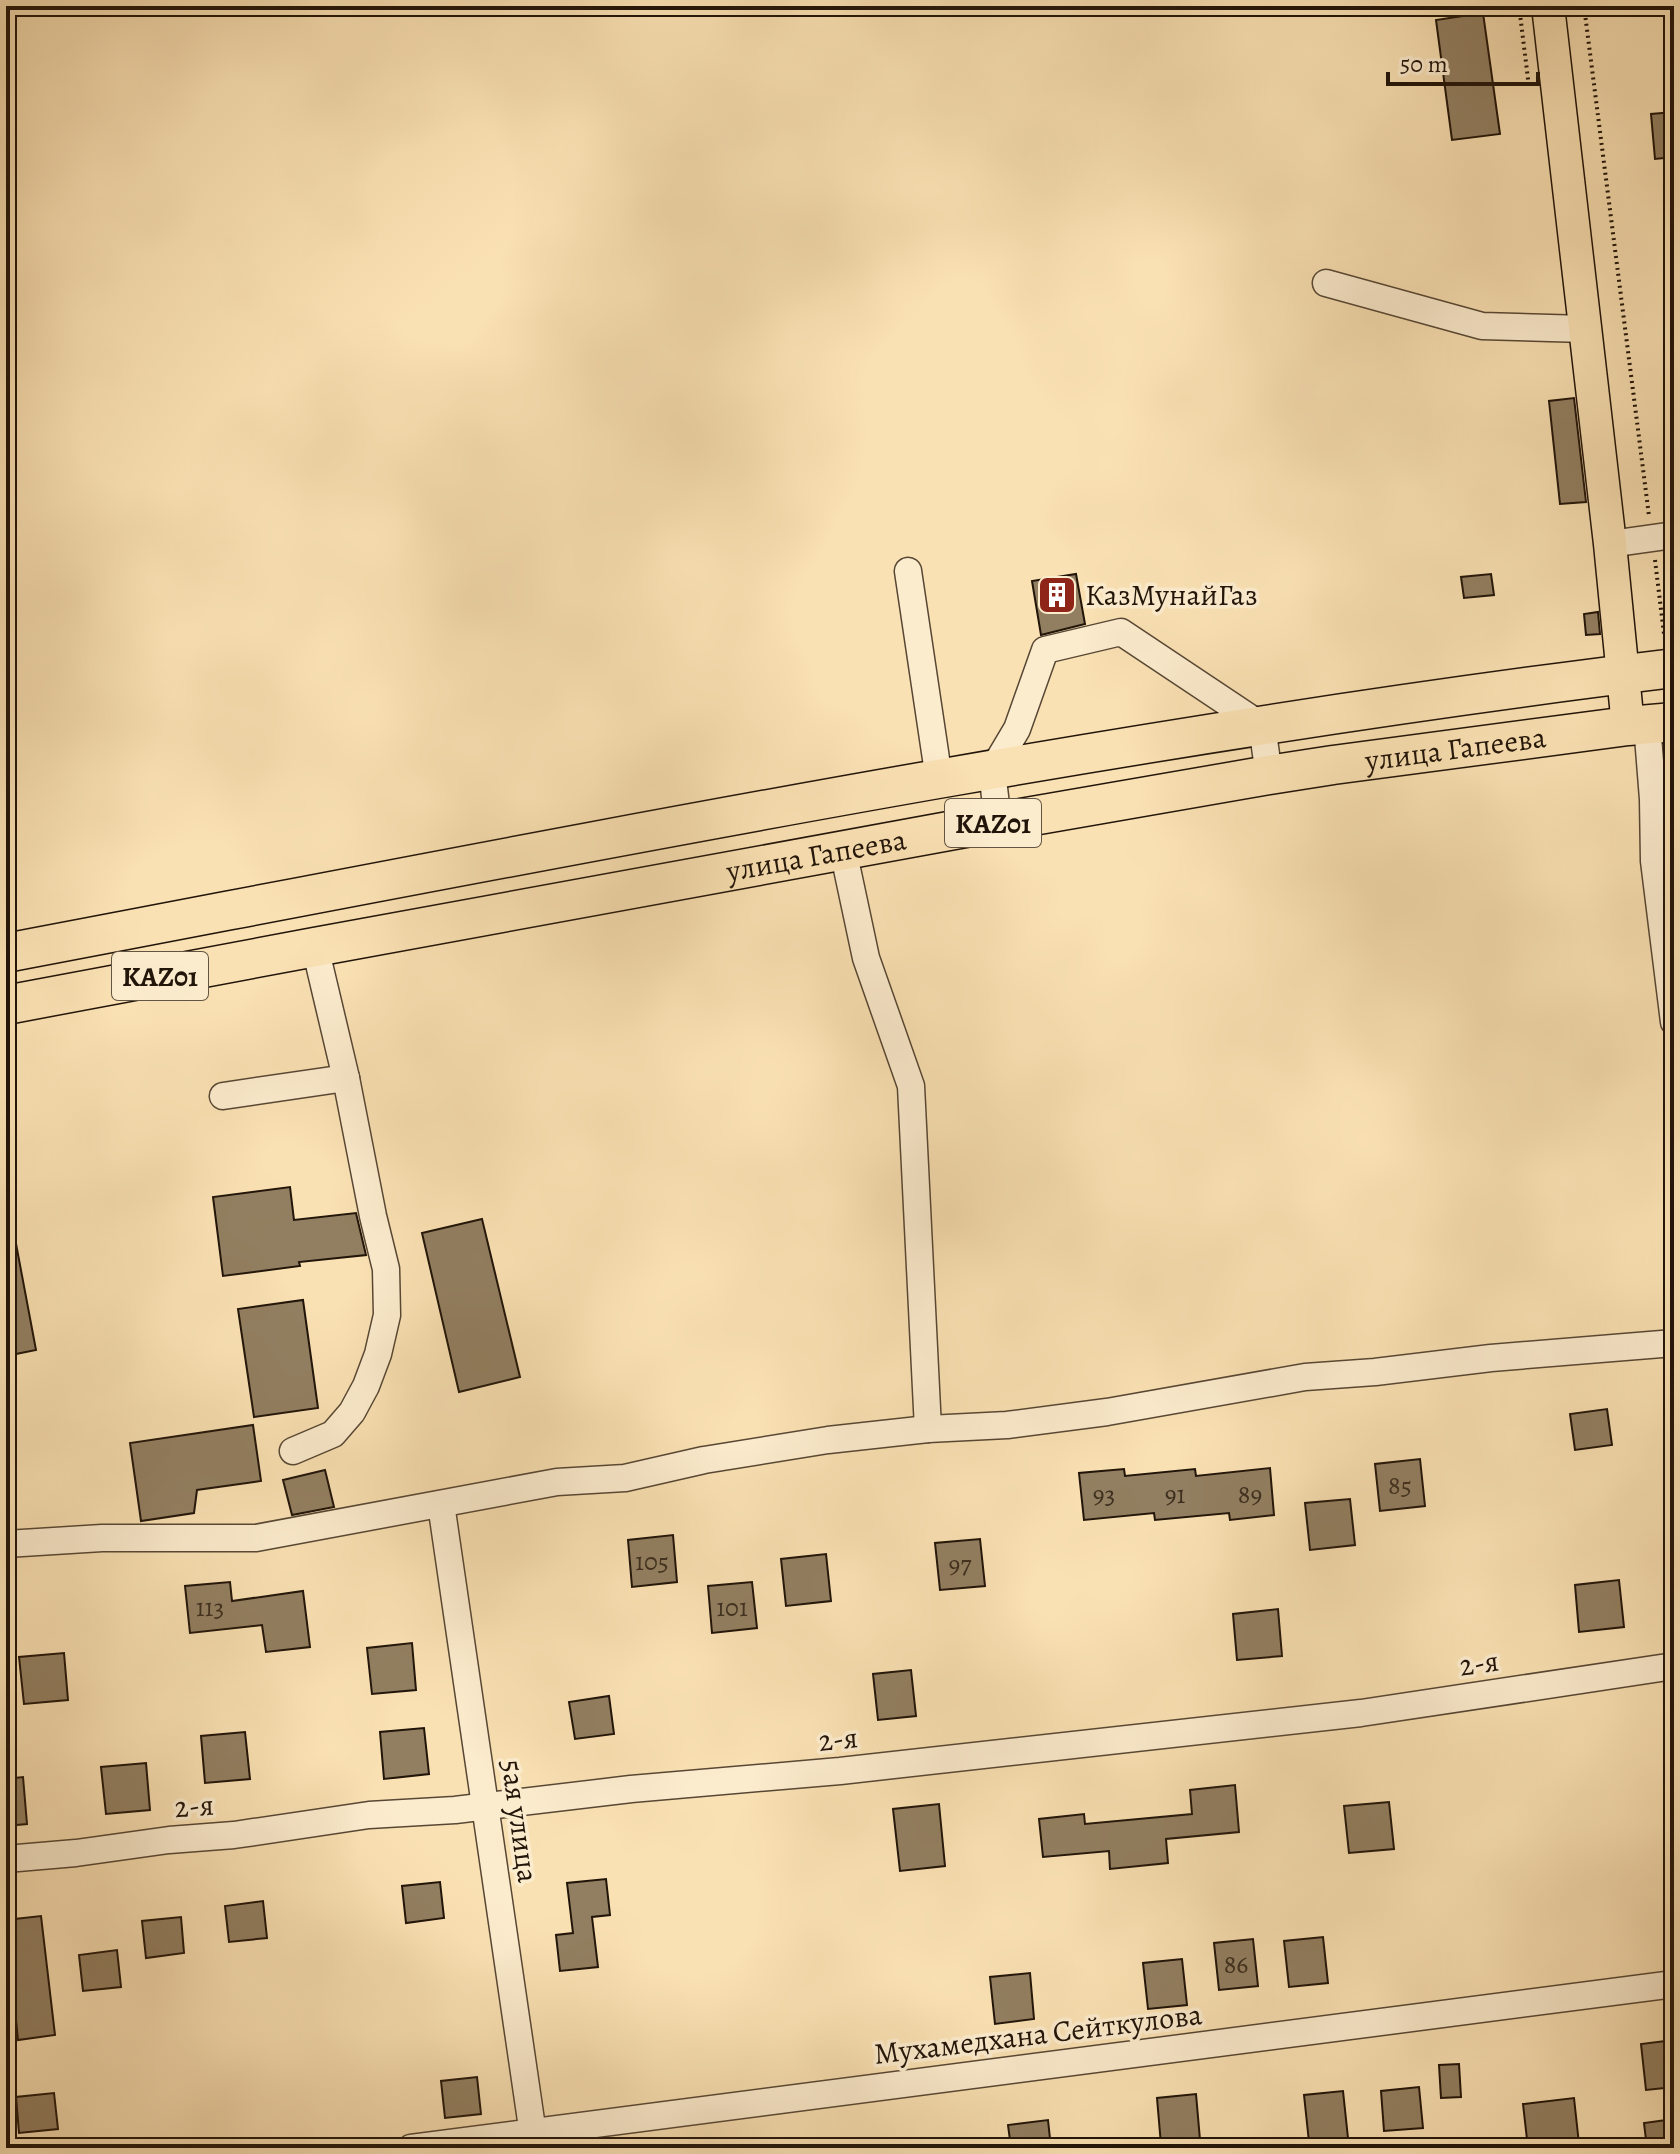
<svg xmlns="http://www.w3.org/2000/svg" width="1680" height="2154" font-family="Alegreya,serif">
  <rect width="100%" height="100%" fill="#fae1b3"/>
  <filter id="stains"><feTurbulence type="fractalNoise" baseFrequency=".0025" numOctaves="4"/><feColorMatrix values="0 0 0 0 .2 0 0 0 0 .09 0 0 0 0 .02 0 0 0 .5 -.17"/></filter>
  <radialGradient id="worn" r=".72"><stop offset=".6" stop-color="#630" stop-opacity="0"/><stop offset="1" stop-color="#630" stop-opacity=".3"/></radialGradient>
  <g fill="#927f61" stroke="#211409" stroke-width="2">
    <polygon points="1483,13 1500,134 1452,140 1436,20"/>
    <polygon points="1674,112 1674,157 1655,159 1651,114"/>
    <polygon points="1574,398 1586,502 1560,504 1549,401"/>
    <polygon points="1076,574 1085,624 1041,635 1032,581"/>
    <polygon points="1491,574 1494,595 1464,598 1461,577"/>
    <polygon points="1598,612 1600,634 1586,635 1584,614"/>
    <polygon points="290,1187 294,1220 356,1213 366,1255 299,1262 300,1266 223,1276 213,1197"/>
    <polygon points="482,1219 520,1377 459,1392 422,1233"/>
    <polygon points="14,1233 36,1350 6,1356 6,1234"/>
    <polygon points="303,1300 318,1408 254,1417 238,1309"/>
    <polygon points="1607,1409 1612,1445 1575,1450 1570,1414"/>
    <polygon points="253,1425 261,1481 197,1490 194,1513 141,1521 130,1443"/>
    <polygon points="1420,1459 1425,1506 1380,1511 1375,1464"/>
    <polygon points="1270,1468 1274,1515 1230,1520 1229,1513 1155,1520 1154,1513 1084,1520 1079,1473 1124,1469 1125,1476 1195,1469 1196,1476"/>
    <polygon points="325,1470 334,1507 292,1515 283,1480"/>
    <polygon points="1350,1499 1355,1545 1310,1550 1305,1503"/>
    <polygon points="673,1535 677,1582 632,1587 628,1540"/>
    <polygon points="980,1539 985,1586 940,1590 935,1543"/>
    <polygon points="826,1554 831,1601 786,1606 781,1559"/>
    <polygon points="1619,1580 1624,1627 1579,1632 1575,1585"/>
    <polygon points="230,1582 232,1601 303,1591 310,1647 266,1652 262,1625 190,1633 185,1586"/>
    <polygon points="752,1582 757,1628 712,1633 708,1586"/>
    <polygon points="1278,1609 1282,1656 1237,1660 1233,1614"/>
    <polygon points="412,1643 416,1690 372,1694 367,1648"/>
    <polygon points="64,1653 68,1700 24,1704 19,1657"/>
    <polygon points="911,1670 916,1716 878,1720 873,1674"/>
    <polygon points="609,1696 614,1734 575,1739 569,1702"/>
    <polygon points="424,1728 429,1774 384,1779 380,1732"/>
    <polygon points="245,1732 250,1779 205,1783 201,1736"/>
    <polygon points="146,1763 150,1810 106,1814 101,1767"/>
    <polygon points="23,1777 27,1824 6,1826 6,1779"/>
    <polygon points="1235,1785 1239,1832 1166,1839 1168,1863 1110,1869 1109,1851 1043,1857 1039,1819 1084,1814 1085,1824 1192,1814 1190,1790"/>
    <polygon points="1389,1802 1394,1849 1349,1853 1344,1806"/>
    <polygon points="939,1804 945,1866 900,1871 893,1809"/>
    <polygon points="606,1879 610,1915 592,1917 598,1967 560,1971 556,1935 573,1933 567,1883"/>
    <polygon points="440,1882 444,1918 406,1923 402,1886"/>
    <polygon points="263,1901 267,1938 229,1942 225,1906"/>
    <polygon points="41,1916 55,2035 18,2040 6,1920"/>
    <polygon points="181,1917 184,1953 146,1958 142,1921"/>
    <polygon points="1323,1937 1328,1983 1289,1987 1284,1941"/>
    <polygon points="1253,1939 1258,1986 1219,1990 1214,1943"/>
    <polygon points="117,1950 121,1987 83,1991 79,1955"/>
    <polygon points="1182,1959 1187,2005 1148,2009 1143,1963"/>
    <polygon points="1030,1973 1034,2019 995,2024 990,1977"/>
    <polygon points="1674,2040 1674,2087 1646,2090 1641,2044"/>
    <polygon points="1459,2064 1461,2097 1441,2098 1439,2065"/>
    <polygon points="477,2077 481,2114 445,2118 441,2081"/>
    <polygon points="1419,2087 1423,2128 1384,2131 1381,2091"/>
    <polygon points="1343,2091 1348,2138 1309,2142 1304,2095"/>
    <polygon points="54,2093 58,2129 19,2133 16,2097"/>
    <polygon points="1196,2094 1200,2140 1161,2145 1157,2098"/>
    <polygon points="1574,2098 1579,2144 1528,2148 1523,2104"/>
    <polygon points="1674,2119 1674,2148 1647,2148 1644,2123"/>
    <polygon points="1048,2120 1051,2148 1011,2148 1008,2125"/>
  </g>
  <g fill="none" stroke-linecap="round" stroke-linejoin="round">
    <g stroke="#574734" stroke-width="29">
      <g id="minor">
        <polyline points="1326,283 1482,326 1585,329"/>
        <polyline points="1610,544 1674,535"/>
        <polyline points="908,571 939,779"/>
        <polyline points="1647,724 1653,799 1654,861 1674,1022"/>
        <polyline points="998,822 992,771 1017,729 1045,650 1121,632 1262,726 1269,775"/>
        <polyline points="843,850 866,958 911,1086 928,1429"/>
        <polyline points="223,1096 346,1078"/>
        <polyline points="293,1451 333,1434 352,1412 366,1386 378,1354 387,1315 386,1269 373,1216 346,1078 315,947"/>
        <polyline points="441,1504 535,2148"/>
        <polyline points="6,1544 102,1538 256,1538 557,1482 625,1478 704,1460 828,1440 928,1429 1007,1425 1107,1412 1305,1377 1375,1372 1491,1358 1674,1343"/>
        <polyline points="6,1859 76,1853 169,1840 234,1835 369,1815 455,1810 631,1789 840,1771 1361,1713 1674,1666"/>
        <polyline points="411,2148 1674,1984"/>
      </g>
    </g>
    <g stroke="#211409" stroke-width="35">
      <polyline id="major" points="1548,6 1610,544 1628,726"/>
    </g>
    <g stroke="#211409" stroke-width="41">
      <g id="highway">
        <path d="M 6,953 C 560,848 1114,736 1674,668"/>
        <path id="s1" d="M 6,1005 L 315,947 L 998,822 L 1269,775 L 1333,765 L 1628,726 L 1674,722"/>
      </g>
    </g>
    <g stroke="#211409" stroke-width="4" stroke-dasharray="2 4" stroke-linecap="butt">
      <polyline points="1519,6 1529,87"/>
      <polyline points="1584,6 1649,516"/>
      <polyline points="1655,560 1664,634"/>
    </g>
    <use href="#minor" stroke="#fcecce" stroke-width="26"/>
    <use href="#major" stroke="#fae1b3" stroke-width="32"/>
    <use href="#highway" stroke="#fae1b3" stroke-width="38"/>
  </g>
  <defs>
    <g id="building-square" transform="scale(2)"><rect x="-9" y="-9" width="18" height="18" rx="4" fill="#8f2418" stroke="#fcecce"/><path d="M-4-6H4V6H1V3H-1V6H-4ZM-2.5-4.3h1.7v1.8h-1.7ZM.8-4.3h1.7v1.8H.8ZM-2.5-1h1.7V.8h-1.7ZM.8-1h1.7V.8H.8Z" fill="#fff"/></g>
  </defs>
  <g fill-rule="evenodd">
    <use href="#building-square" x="1057" y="595"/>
  </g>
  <g text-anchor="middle" stroke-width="7" stroke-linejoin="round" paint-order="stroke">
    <g font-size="26" fill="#3d2f1f">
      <text x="1400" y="1494">85</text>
      <text x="1104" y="1503">93</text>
      <text x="1175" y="1503">91</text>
      <text x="1250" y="1503">89</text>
      <text x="652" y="1570">105</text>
      <text x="960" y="1573">97</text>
      <text x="210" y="1616">113</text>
      <text x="732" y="1616">101</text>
      <text x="1236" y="1973">86</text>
    </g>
    <g fill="#fcecce" stroke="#635544" stroke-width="2">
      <rect x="945" y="799" width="96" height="48" rx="6"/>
      <rect x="112" y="952" width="96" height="48" rx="6"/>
    </g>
    <g font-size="28" font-weight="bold" fill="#211409">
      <text x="993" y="833">KАZ01</text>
      <text x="160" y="986">KАZ01</text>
    </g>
    <g font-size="30" fill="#211409" stroke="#fcecce" text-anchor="start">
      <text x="1085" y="605">КазМунайГаз</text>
    </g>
    <g font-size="30" fill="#211409" stroke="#fcecce">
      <text dy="10" stroke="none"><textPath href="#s1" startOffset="1472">улица Гапеева</textPath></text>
      <text dy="10" stroke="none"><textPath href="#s1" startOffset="824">улица Гапеева</textPath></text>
      <text transform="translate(1479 1663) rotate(-8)" y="10">2-я</text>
      <text transform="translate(838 1739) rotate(-6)" y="10">2-я</text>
      <text transform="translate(194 1806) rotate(-4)" y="10">2-я</text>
      <text transform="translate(520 1821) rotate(82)" y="10">5ая улица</text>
      <text transform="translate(1038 2034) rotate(-7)" y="10">Мухамедхана Сейткулова</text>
    </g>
  </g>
  <rect width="1680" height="2154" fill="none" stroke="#fae1b3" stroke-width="32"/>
  <rect x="8" y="8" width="1664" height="2138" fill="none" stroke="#211409" stroke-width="4"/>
  <rect x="16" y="16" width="1648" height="2122" fill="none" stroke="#211409" stroke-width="2"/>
  <path d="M1388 72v12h150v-12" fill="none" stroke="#211409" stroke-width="4"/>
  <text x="1400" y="72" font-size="24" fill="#211409" stroke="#fcecce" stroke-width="6" paint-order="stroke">50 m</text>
  <rect width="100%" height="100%" filter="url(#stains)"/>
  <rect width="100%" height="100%" fill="url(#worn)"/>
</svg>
